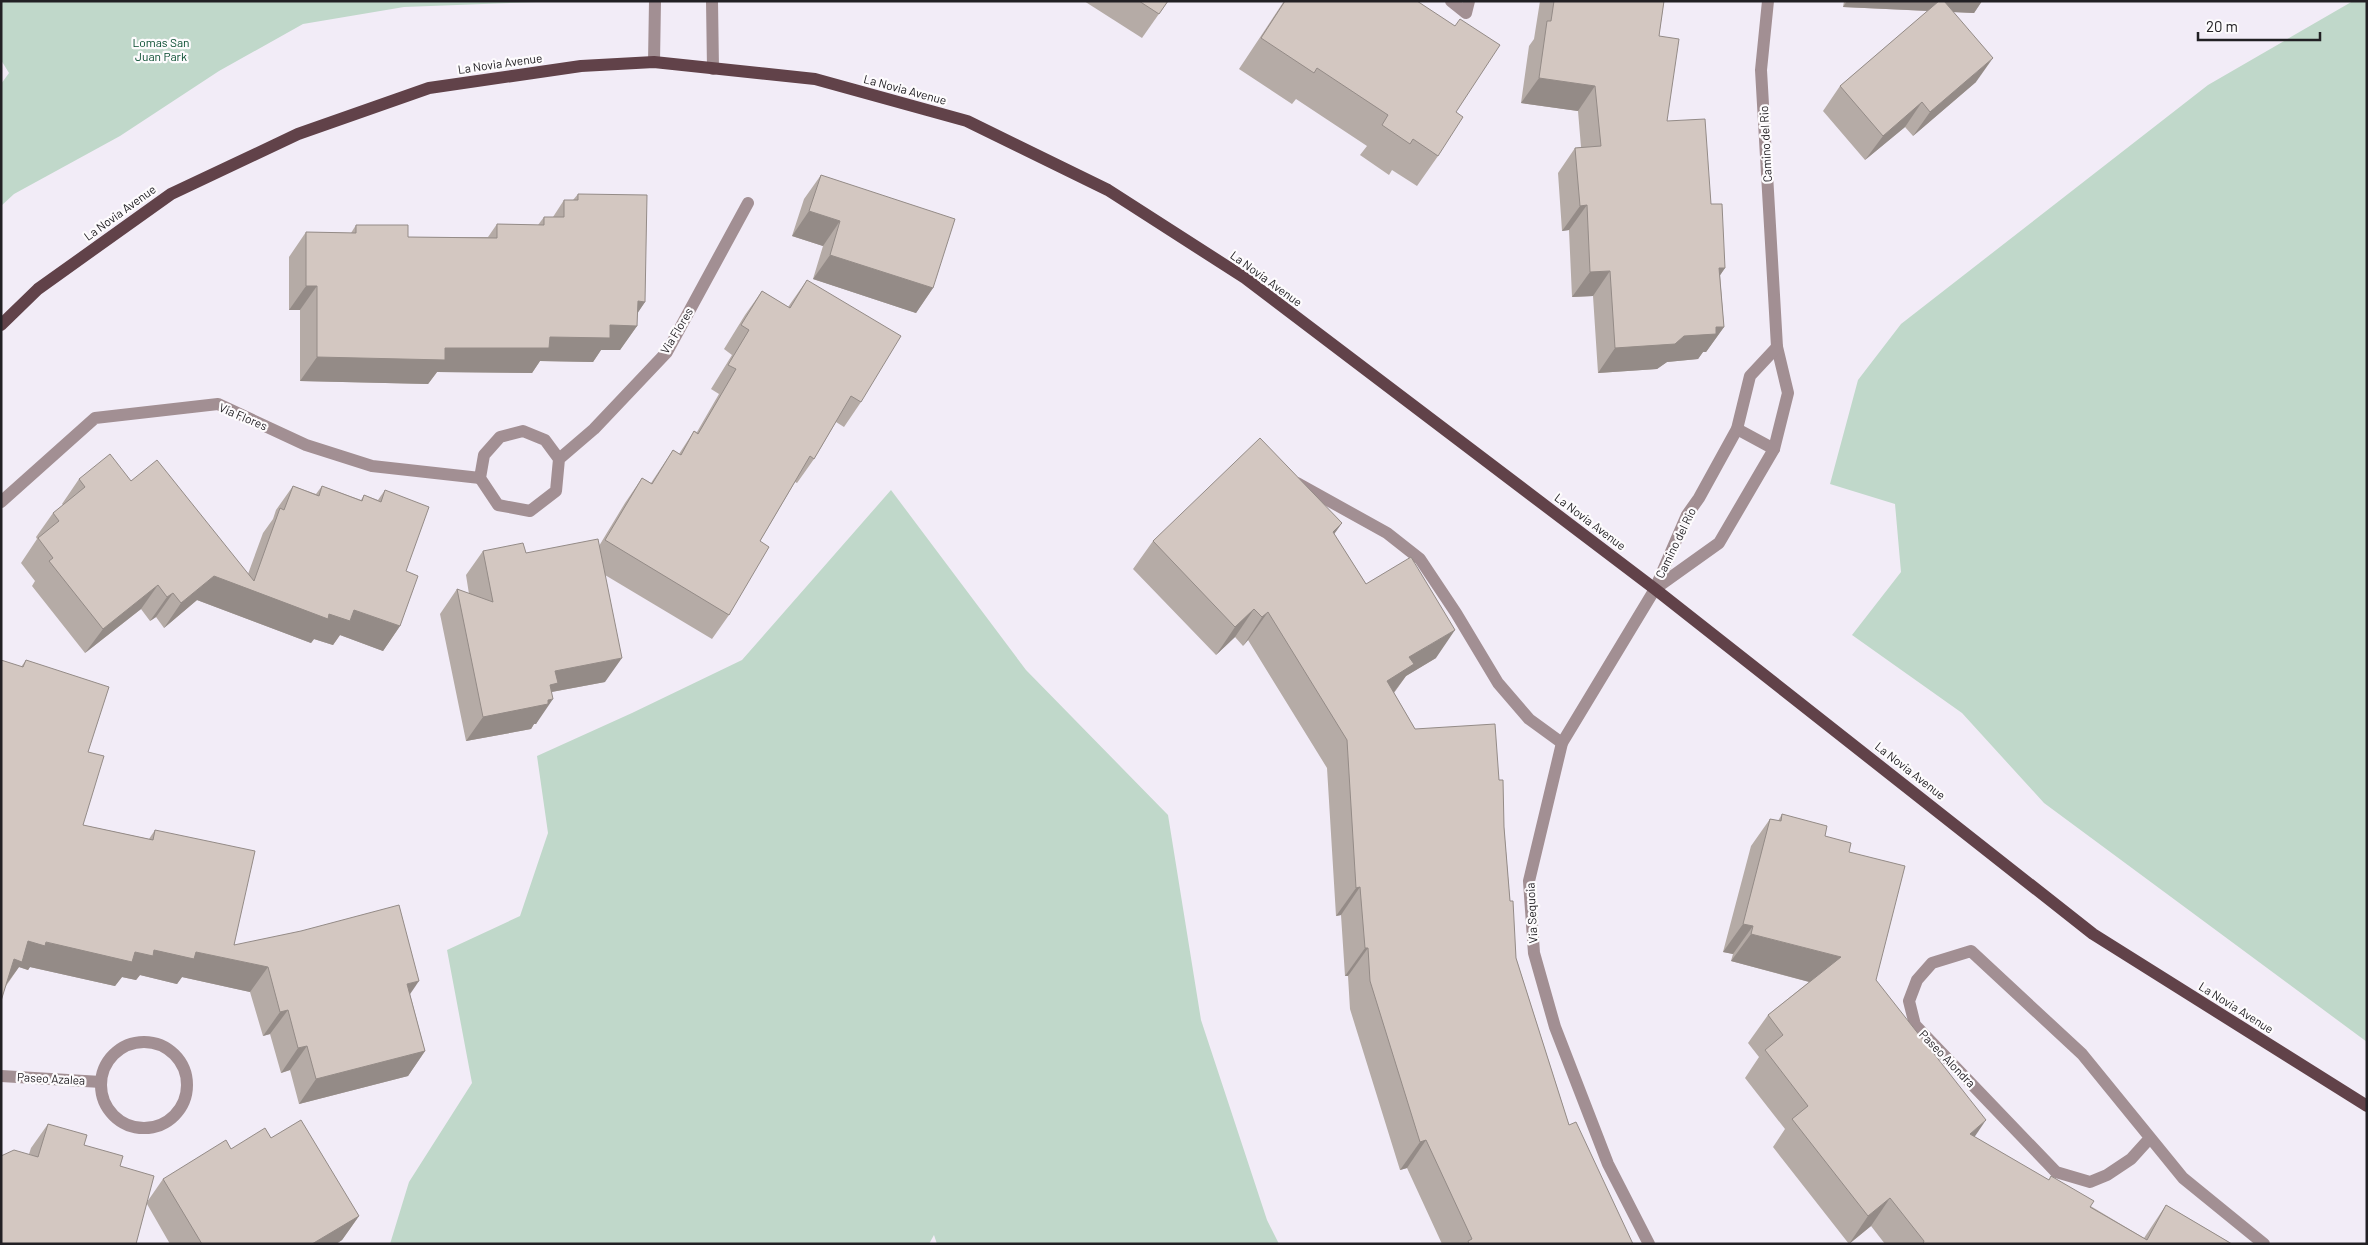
<svg xmlns="http://www.w3.org/2000/svg" width="2368" height="1245" font-family="Barlow,sans-serif">
  <rect width="100%" height="100%" fill="#f2ecf7"/>
  <g fill="#c0d8ca">
    <polygon points="1,1 564,1 404,7 303,24 219,71 120,136 14,194 1,206 1,84 9,73 1,60"/>
    <polygon points="2353,1 2367,1 2367,1042 2044,803 1962,713 1852,635 1901,572 1895,504 1830,484 1858,380 1901,324 2208,85"/>
    <polygon points="891,490 1026,670 1168,815 1201,1020 1267,1220 1279,1244 937,1244 934,1235 929,1244 390,1244 409,1182 472,1083 447,950 520,916 548,833 537,756 632,713 742,660"/>
  </g>
  <g fill="none" stroke-linecap="round" stroke-linejoin="round">
    <g stroke="#a28f93" stroke-width="12">
      <polyline points="712,1 713,69"/>
      <polyline points="1451,1 1466,13 1469,1"/>
      <polyline points="654,62 655,1"/>
      <polyline points="1737,429 1774,449"/>
      <polyline points="559,459 545,440 523,431 500,437 484,455 480,478 498,505 530,511 556,491 559,459 594,429 667,352 748,203"/>
      <polyline points="1297,483 1387,533 1420,559 1456,613 1498,683 1529,719 1562,743"/>
      <polyline points="1,502 95,418 218,404 306,445 372,466 480,478"/>
      <polyline points="1656,588 1719,543 1774,449 1788,393 1777,347 1761,70 1768,1"/>
      <circle cx="144" cy="1085" r="43"/>
      <polyline points="1,1076 101,1082"/>
      <polyline points="2150,1138 2131,1159 2107,1175 2090,1182 2056,1172 1915,1025 1909,1001 1917,980 1932,963 1971,951 2082,1054 2183,1178 2264,1244"/>
      <polyline points="1649,1244 1608,1164 1555,1027 1534,953 1529,881 1562,743 1655,589 1687,515 1699,498 1737,429 1750,376 1777,347"/>
    </g>
    <polyline stroke="#614249" stroke-width="12" points="1,325 38,289 171,194 298,134 429,88 581,66 654,62 815,79 967,121 1108,190 1245,278 1655,589 2093,934 2367,1106"/>
  </g>
  <g fill="#b5aba6">
    <polygon points="1084,1 1168,1 1142,38"/>
    <polygon points="1284,1 1417,1 1456,112 1438,156 1417,186 1392,170 1389,175 1360,155 1367,146 1296,99 1292,104 1239,69"/>
    <polygon points="1540,1 1664,1 1659,36 1667,121 1711,204 1725,268 1720,275 1724,327 1706,352 1703,352 1698,359 1667,362 1657,369 1598,373 1593,296 1572,297 1569,230 1562,231 1558,173 1575,148 1581,147 1578,111 1521,103 1529,46 1534,39"/>
    <polygon points="1844,1 1982,1 1974,13 1953,12 1976,82 1913,136 1905,127 1865,160 1823,111 1840,86 1928,11 1843,7"/>
    <polygon points="821,175 933,288 916,313 813,279 823,246 792,236 804,199"/>
    <polygon points="578,194 645,302 637,313 637,326 620,350 601,350 593,362 540,361 532,373 437,372 428,384 300,381 300,310 289,310 289,257 306,232 351,233 356,225 408,237 488,237 497,224 538,225 544,217 553,217 564,200 573,200"/>
    <polygon points="807,280 861,402 844,427 836,422 814,459 797,483 795,482 760,541 729,615 712,639 605,575 605,682 552,692 536,724 534,724 531,729 466,741 440,614 457,589 469,594 466,575 483,551 526,553 599,546 625,503 642,478 651,483 673,450 679,454 694,431 697,432 719,394 711,389 732,355 724,349 745,315 762,291 788,307"/>
    <polygon points="79,479 131,481 248,574 263,533 273,519 276,510 293,486 316,494 322,486 361,500 364,495 378,500 385,490 406,571 400,626 383,651 340,635 333,645 314,639 311,643 197,600 164,628 156,617 150,621 141,609 85,653 32,586 35,581 21,563 37,539 36,537 53,513 63,505 62,504"/>
    <polygon points="1342,523 1334,534 1366,584 1436,658 1406,676 1394,693 1415,729 1499,780 1504,827 1510,901 1516,958 1569,1125 1633,1244 1442,1244 1407,1168 1400,1170 1350,1009 1348,976 1345,976 1341,915 1336,916 1327,768 1248,640 1243,646 1235,637 1216,655 1133,569 1153,541"/>
    <polygon points="26,660 88,752 83,825 149,839 155,830 234,945 410,994 425,1051 408,1076 299,1104 290,1070 281,1073 270,1034 263,1036 250,992 182,977 177,984 140,975 136,980 122,977 115,986 30,967 28,970 19,967 6,986 21,667"/>
    <polygon points="1782,814 1825,836 1849,852 1876,980 1975,1137 2144,1238 2166,1205 2232,1244 1885,1244 1871,1226 1849,1244 1773,1147 1785,1129 1745,1078 1759,1057 1748,1043 1768,1015 1809,982 1731,961 1733,954 1723,952 1751,846 1770,819 1778,821"/>
    <polygon points="48,1124 120,1166 147,1202 163,1179 231,1149 271,1138 359,1216 342,1240 336,1244 170,1244 147,1204 29,1154 31,1148"/>
  </g>
  <g fill="#948b87">
    <polygon points="1847,1 1982,1 1974,13 1843,7"/>
    <polygon points="1993,58 1976,82 1913,136 1930,112"/>
    <polygon points="1539,78 1595,86 1578,111 1521,103"/>
    <polygon points="1922,102 1905,127 1865,160 1883,136"/>
    <polygon points="1587,205 1569,230 1562,231 1580,206"/>
    <polygon points="809,211 840,221 823,246 792,236"/>
    <polygon points="830,255 933,288 916,313 813,279"/>
    <polygon points="1719,268 1725,268 1708,293"/>
    <polygon points="1610,271 1593,296 1572,297 1590,272"/>
    <polygon points="306,286 317,286 300,310 289,310"/>
    <polygon points="638,301 645,302 629,326 637,326 620,350 601,350 593,362 540,361 532,373 437,372 428,384 300,381 317,357 445,348 550,337 610,325"/>
    <polygon points="1716,327 1724,327 1706,352 1703,352 1698,359 1667,362 1657,369 1598,373 1615,348 1684,336"/>
    <polygon points="1342,523 1322,551 1333,532"/>
    <polygon points="214,576 329,614 354,610 400,626 383,651 340,635 333,645 314,639 311,643 197,600 164,628 181,603"/>
    <polygon points="158,585 141,609 85,653 103,629"/>
    <polygon points="173,593 156,617 150,621 167,597"/>
    <polygon points="1254,609 1235,637 1216,655 1235,627"/>
    <polygon points="1268,612 1248,640 1243,646 1262,617"/>
    <polygon points="1455,630 1436,658 1406,676 1394,692 1367,709 1387,681 1409,657"/>
    <polygon points="622,658 605,682 551,692 548,700 553,699 536,724 534,724 531,729 466,741 483,717 555,671"/>
    <polygon points="1360,887 1341,915 1336,916 1356,888"/>
    <polygon points="1743,924 1753,926 1733,954 1723,952"/>
    <polygon points="1751,934 1841,957 1821,985 1731,961"/>
    <polygon points="28,941 135,952 154,950 196,952 268,967 250,992 182,977 177,984 140,975 136,980 122,977 115,986 30,967 28,970 19,967 5,986 14,959"/>
    <polygon points="1365,948 1368,948 1348,976 1345,976"/>
    <polygon points="419,981 402,1006 407,984"/>
    <polygon points="288,1010 270,1034 263,1036 280,1012"/>
    <polygon points="307,1046 290,1070 281,1073 298,1048"/>
    <polygon points="425,1051 408,1076 299,1104 316,1079"/>
    <polygon points="1986,1120 1967,1148 1970,1134"/>
    <polygon points="1426,1140 1407,1168 1400,1170 1420,1142"/>
    <polygon points="1890,1198 1871,1226 1849,1244 1868,1216"/>
    <polygon points="359,1216 342,1240 336,1244 312,1244"/>
  </g>
  <g fill="#d3c7c1" stroke="#948b87">
    <polygon points="1139,1 1168,1 1159,14"/>
    <polygon points="1285,1 1417,1 1455,26 1460,19 1500,45 1456,112 1463,117 1438,156 1413,139 1410,144 1382,125 1388,115 1317,68 1314,73 1261,38"/>
    <polygon points="1554,1 1664,1 1659,36 1679,39 1667,121 1705,119 1711,204 1722,204 1725,268 1719,268 1724,327 1716,327 1716,334 1684,336 1675,344 1615,348 1610,271 1590,272 1587,205 1580,206 1575,148 1601,146 1595,86 1539,78 1547,21 1551,21"/>
    <polygon points="1939,1 1944,1 1993,58 1930,112 1922,102 1883,136 1840,86"/>
    <polygon points="821,175 955,219 933,288 830,255 840,221 809,211"/>
    <polygon points="578,194 647,195 645,302 638,301 637,326 610,325 610,338 550,337 549,348 445,348 445,360 317,357 317,286 306,286 306,232 356,233 356,225 408,225 408,237 497,238 497,224 544,225 544,217 564,217 564,200 578,200"/>
    <polygon points="807,280 901,336 861,402 851,396 814,459 810,456 760,541 769,547 729,615 605,540 642,478 652,484 673,450 681,455 694,431 698,434 736,369 728,365 749,330 741,325 762,291 790,308"/>
    <polygon points="1260,438 1342,523 1333,532 1366,584 1411,557 1455,630 1409,657 1414,664 1387,681 1415,729 1495,724 1499,780 1503,780 1504,827 1510,901 1513,901 1516,958 1569,1125 1576,1122 1633,1244 1469,1244 1468,1241 1472,1239 1426,1140 1420,1142 1370,981 1368,948 1365,948 1360,887 1356,888 1347,740 1268,612 1262,617 1254,609 1235,627 1153,541"/>
    <polygon points="110,454 131,481 157,460 254,581 280,508 284,510 293,486 319,496 322,486 362,501 364,495 381,502 385,490 429,507 406,571 418,576 400,626 354,610 350,621 329,614 328,619 214,576 181,603 173,593 167,597 158,585 103,629 49,561 53,558 38,538 59,521 53,513 85,487 79,479"/>
    <polygon points="598,539 622,658 555,671 558,683 550,685 553,699 548,700 548,704 483,717 457,589 493,602 483,551 523,543 526,553"/>
    <polygon points="1,660 23,667 26,660 109,687 88,752 104,756 83,825 153,840 155,830 255,851 234,945 301,931 399,905 419,981 407,984 425,1051 316,1079 307,1046 298,1048 288,1010 280,1012 268,967 196,952 194,959 154,950 153,956 135,952 132,962 46,942 45,946 28,941 22,962 14,959 1,1001"/>
    <polygon points="1782,814 1827,826 1825,836 1851,843 1849,852 1905,866 1876,980 1986,1120 1970,1134 2049,1180 2051,1176 2094,1201 2090,1207 2147,1240 2166,1205 2232,1244 1923,1244 1924,1241 1890,1198 1868,1216 1792,1119 1808,1106 1765,1050 1783,1035 1768,1015 1841,957 1751,934 1753,926 1743,924 1770,819 1781,821"/>
    <polygon points="301,1120 359,1216 312,1244 202,1244 163,1179 226,1140 231,1149 265,1128 271,1138"/>
    <polygon points="48,1124 87,1135 84,1145 123,1156 120,1166 154,1176 136,1244 1,1244 1,1156 14,1150 38,1157"/>
  </g>
  <g text-anchor="middle" stroke-width="4.5" stroke-linejoin="round" paint-order="stroke">
    <g font-size="12" fill="#064b2e" stroke="#fdfbfd">
      <text x="161" y="47">Lomas San<tspan x="161" dy="14">Juan Park</tspan></text>
    </g>
    <g font-size="12" fill="#222024" stroke="#fdfbfd">
      <text transform="translate(500 64) rotate(-8)" y="4">La Novia Avenue</text>
      <text transform="translate(905 90) rotate(15)" y="4">La Novia Avenue</text>
      <text transform="translate(1766 144) rotate(-93)" y="4">Camino del Rio</text>
      <text transform="translate(120 213) rotate(-36)" y="4">La Novia Avenue</text>
      <text transform="translate(1266 279) rotate(36)" y="4">La Novia Avenue</text>
      <text transform="translate(677 331) rotate(-59)" y="4">Via Flores</text>
      <text transform="translate(243 417) rotate(23)" y="4">Via Flores</text>
      <text transform="translate(1590 522) rotate(37)" y="4">La Novia Avenue</text>
      <text transform="translate(1676 543) rotate(-64)" y="4">Camino del Rio</text>
      <text transform="translate(1910 771) rotate(38)" y="4">La Novia Avenue</text>
      <text transform="translate(1532 913) rotate(-93)" y="4">Via Sequoia</text>
      <text transform="translate(2236 1008) rotate(32)" y="4">La Novia Avenue</text>
      <text transform="translate(1947 1059) rotate(46)" y="4">Paseo Alondra</text>
      <text transform="translate(51 1079) rotate(3)" y="4">Paseo Azalea</text>
    </g>
  </g>
  <rect width="2368" height="1245" fill="none" stroke="#222024" stroke-width="5"/>
  <path d="M2198 32v8h122v-8" fill="none" stroke="#222024" stroke-width="2.5"/>
  <text x="2206" y="32" font-size="15" fill="#222024" stroke="#fdfbfd" stroke-width="4" paint-order="stroke">20 m</text>
</svg>
